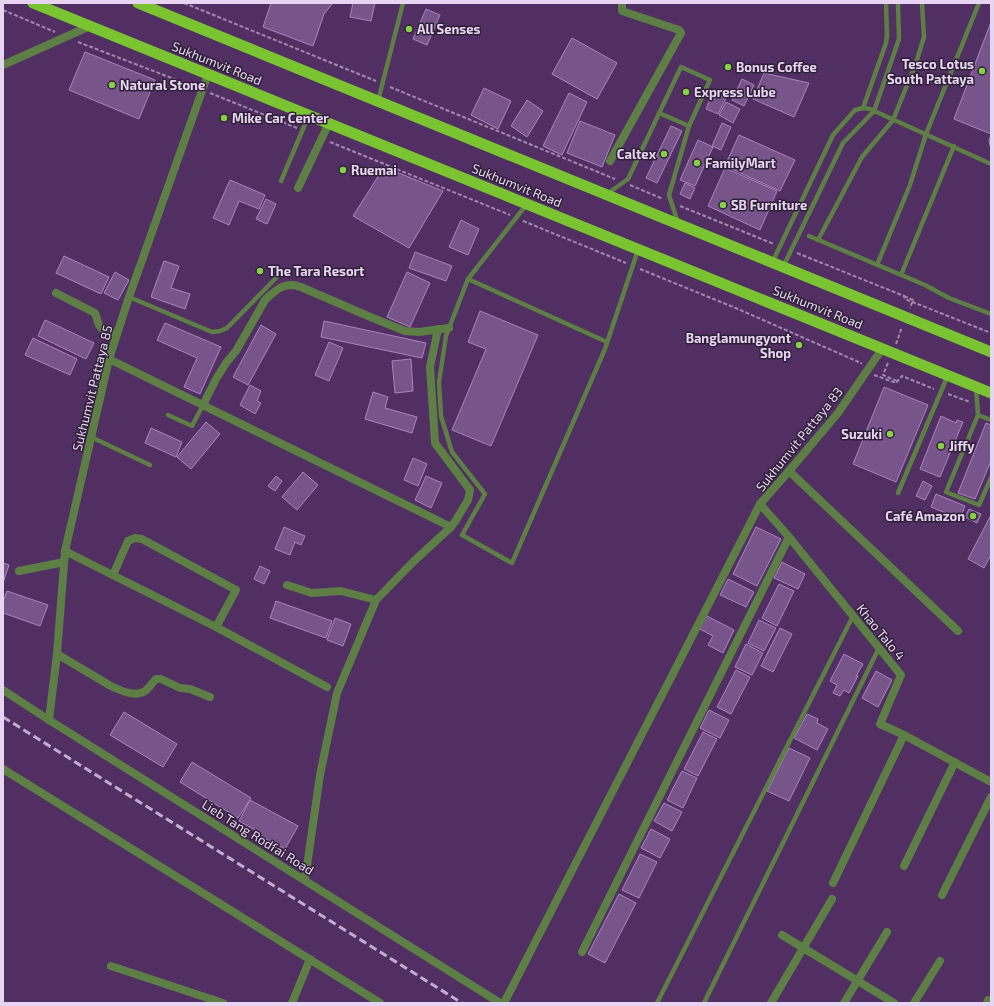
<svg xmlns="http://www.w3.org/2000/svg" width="994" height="1006" font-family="'Exo 2',sans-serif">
  <rect width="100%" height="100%" fill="#512f63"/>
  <g fill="#77548a" stroke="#a984be">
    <polygon points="271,3 333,3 324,14 313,46 263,27"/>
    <polygon points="353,3 375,3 371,21 350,17"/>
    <polygon points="426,9 440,15 427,45 413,39"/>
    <polygon points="991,22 991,149 989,141 991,134 954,119"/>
    <polygon points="572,38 617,63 597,99 552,74"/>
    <polygon points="85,52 155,80 139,119 69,90"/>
    <polygon points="764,73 809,83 794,117 753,99"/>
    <polygon points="742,79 754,85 744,106 732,100"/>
    <polygon points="484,88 511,101 498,129 471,115"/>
    <polygon points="713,92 726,98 718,114 706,109"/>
    <polygon points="569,93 587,102 562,155 543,146"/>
    <polygon points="527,100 543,111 527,137 511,126"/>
    <polygon points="726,102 740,109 733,123 719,115"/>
    <polygon points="580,121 615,135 602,167 567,153"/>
    <polygon points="722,123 731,127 721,150 712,146"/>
    <polygon points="671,126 682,131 657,183 646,178"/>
    <polygon points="739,135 795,160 780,191 725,166"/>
    <polygon points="698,140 713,147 695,186 680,180"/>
    <polygon points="384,167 443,191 409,248 353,216"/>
    <polygon points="725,168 777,191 760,230 708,206"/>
    <polygon points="230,180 265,195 259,209 239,201 229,225 213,218"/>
    <polygon points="685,183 695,188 690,199 680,194"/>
    <polygon points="266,199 276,204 267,224 256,219"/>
    <polygon points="461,220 479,229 468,255 449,247"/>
    <polygon points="415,252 452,266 446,281 409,268"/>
    <polygon points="64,256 109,277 101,294 56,273"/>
    <polygon points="164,261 179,266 171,288 190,294 185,309 151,297"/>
    <polygon points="115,272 129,280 118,300 104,293"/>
    <polygon points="407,272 430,283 410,327 387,317"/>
    <polygon points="480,311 538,335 491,446 452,430 486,349 468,342"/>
    <polygon points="45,320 94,343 86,359 38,336"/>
    <polygon points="324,321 426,343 422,358 321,337"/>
    <polygon points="165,323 221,347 200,394 184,387 197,358 157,340"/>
    <polygon points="261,325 276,334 248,385 233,377"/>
    <polygon points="33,338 77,359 70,375 25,355"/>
    <polygon points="329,342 343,348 329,381 315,375"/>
    <polygon points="411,359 413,391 395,393 392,361"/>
    <polygon points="250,385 261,391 257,401 261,403 255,414 240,405"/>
    <polygon points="884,387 928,405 896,482 853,464"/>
    <polygon points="373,392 388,397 385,408 417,417 412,433 365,419"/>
    <polygon points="941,416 956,423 957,420 963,422 940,477 920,469"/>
    <polygon points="206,422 220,434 191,469 177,457"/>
    <polygon points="986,423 991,425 991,461 975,499 958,493"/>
    <polygon points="151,428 182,442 176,457 145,443"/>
    <polygon points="413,458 427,464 418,486 404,480"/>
    <polygon points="303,472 318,485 297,510 282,497"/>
    <polygon points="276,476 282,481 275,491 268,486"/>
    <polygon points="426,476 442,483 431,508 415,500"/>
    <polygon points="923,481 932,486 925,500 916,496"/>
    <polygon points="936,494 965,506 960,519 931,507"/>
    <polygon points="969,509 981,514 977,523 965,517"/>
    <polygon points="991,515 991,555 984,568 968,559"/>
    <polygon points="284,527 305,536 301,545 295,542 290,555 275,549"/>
    <polygon points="756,527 781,539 757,586 733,574"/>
    <polygon points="782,562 805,574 798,589 774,578"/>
    <polygon points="3,563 9,565 3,583"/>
    <polygon points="260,566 270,571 264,584 254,579"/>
    <polygon points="728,579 754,592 746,607 720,595"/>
    <polygon points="779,584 794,591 777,626 762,618"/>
    <polygon points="7,591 48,605 40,626 3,613 3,602"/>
    <polygon points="276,601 332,621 326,638 270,618"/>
    <polygon points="705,615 734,630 723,653 708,645 713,636 698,628"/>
    <polygon points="335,618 351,624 343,646 327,640"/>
    <polygon points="759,620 776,628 764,651 748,643"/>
    <polygon points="780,628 792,634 773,672 761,666"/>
    <polygon points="746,644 763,653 752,675 735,667"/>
    <polygon points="844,654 863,664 856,676 858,676 849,693 844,690 840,696 833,693 837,685 830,681"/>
    <polygon points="736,670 750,677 731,714 717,707"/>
    <polygon points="876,671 892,680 878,707 862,698"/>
    <polygon points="709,710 729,720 720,738 700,728"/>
    <polygon points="124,712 177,744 163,767 110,735"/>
    <polygon points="807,714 818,719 817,723 828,729 817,750 794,738"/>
    <polygon points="703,732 717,739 698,776 684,769"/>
    <polygon points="789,748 810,758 789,801 767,791"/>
    <polygon points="192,762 251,798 238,818 180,782"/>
    <polygon points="682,771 697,778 683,808 667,800"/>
    <polygon points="250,800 298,826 285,849 254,833 255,830 239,821"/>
    <polygon points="664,803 682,812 672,831 654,821"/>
    <polygon points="651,829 670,839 660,858 641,848"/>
    <polygon points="640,854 657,862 639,898 622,890"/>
    <polygon points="619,894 636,903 605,963 588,954"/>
  </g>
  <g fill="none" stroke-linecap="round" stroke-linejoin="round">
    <g stroke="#a187b0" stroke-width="2" stroke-dasharray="4 2" stroke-linecap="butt">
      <polyline points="184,3 376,81"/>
      <polyline points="3,10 55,32"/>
      <polyline points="78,42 195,87"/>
      <polyline points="390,87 615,179"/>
      <polyline points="210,93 297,128"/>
      <polyline points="330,142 510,215"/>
      <polyline points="630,185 663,199"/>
      <polyline points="680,206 774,244"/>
      <polyline points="523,221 626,263"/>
      <polyline points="797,253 904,296 905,299 991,333"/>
      <polyline points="640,269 738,309 861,363 861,364"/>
      <polyline points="904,296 913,300 910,308"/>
      <polyline points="896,344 902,327"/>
      <polyline points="888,363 883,375 897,381"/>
      <polyline points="874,375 896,383 902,376 934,389"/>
      <polyline points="948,394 970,402"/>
    </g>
    <g stroke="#5d7e44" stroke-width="4.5">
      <polyline points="378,101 403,3"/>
      <polyline points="863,108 886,43 887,36 886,3"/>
      <polyline points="659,113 689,126 669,195 678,223"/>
      <polyline points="281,181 309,115"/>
      <polyline points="607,194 628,179 681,67 710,80 689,126"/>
      <polyline points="527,204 468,279 446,336 439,382 441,416 452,452 485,494 462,535 512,563 605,349 638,250"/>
      <polyline points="809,236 925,285 949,298 991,314"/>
      <polyline points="818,240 862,157 893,120 916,63 924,37 922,3"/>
      <polyline points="772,263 833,135 855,110 863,108 870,109 991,164"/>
      <polyline points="877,265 910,185 926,134 979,3"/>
      <polyline points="783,267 843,143 874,111 899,39 898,3"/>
      <polyline points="901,275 954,146"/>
      <polyline points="468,279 607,342"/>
      <polyline points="129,297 212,332 220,331 227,328 277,277"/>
      <polyline points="976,388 978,415 946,492 979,505 991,478"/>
      <polyline points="168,415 192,426 203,405"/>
      <polyline points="978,415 991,420"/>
      <polyline points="91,437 150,465"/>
      <polyline points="898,493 948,375"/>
      <polyline points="657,1003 853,616"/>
      <polyline points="704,1003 879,648"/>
    </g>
    <g stroke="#5d7e44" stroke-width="8">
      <polyline points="610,161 681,33 679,30 622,11 622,3"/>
      <polyline points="298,188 329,123"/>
      <path d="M 56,293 L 95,313 C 97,317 97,321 99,325 C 102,331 111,332 117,334"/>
      <polyline points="109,359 451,527 456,520 468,500 470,490 435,443 430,367 438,329"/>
      <path d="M 203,405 L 216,379 L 226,363 L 236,351 L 265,300 C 277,289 285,281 301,287 L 368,316 L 405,331 L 419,332 L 449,328"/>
      <polyline points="789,471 958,631"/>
      <polyline points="760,504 789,537 901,675 880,724 904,735 991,782"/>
      <polyline points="65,551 216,627 327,687"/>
      <polyline points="19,571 64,562"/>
      <polyline points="113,575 128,541 135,538 142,539 236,590 216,627"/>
      <polyline points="287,585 312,593 341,591 376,600"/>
      <path d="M 57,654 L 109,685 C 119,690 135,698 145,691 C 149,688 152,683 156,679 L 161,679 L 180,688 L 190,689 L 210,697"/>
      <polyline points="49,720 57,654 65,551 109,359 129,297 208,74"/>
      <polyline points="904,866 955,762"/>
      <polyline points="305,880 320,775 337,693 376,600 413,562 451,527"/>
      <polyline points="833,883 904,735"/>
      <polyline points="942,895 991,797"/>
      <polyline points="782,935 894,1003"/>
      <polyline points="582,952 789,537"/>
      <polyline points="111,966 223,1003"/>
      <polyline points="292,1003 310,959"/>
      <polyline points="504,1003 760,504 789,471 838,413 882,349"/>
      <polyline points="771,1003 832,899"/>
      <polyline points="844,1003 887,932"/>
      <polyline points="914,1003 940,961"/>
      <polyline points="987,1003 988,1000"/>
    </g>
    <g stroke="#5d7e44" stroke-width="8">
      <polyline points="3,65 90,26"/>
      <polyline points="3,690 49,720 500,1003"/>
      <polyline points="3,769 380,1003"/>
    </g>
    <g stroke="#7ac432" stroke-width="11">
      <polyline points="33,3 991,393"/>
      <polyline points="138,3 991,352"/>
    </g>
    <polyline stroke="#c3acd0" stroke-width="3" stroke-dasharray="8 4" stroke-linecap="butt" points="3,717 462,1003"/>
  </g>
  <g fill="#88cf49" stroke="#2f2037" stroke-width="1.5">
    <circle cx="409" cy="29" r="4"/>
    <circle cx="728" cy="67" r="4"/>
    <circle cx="982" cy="71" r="4"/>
    <circle cx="112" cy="85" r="4"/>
    <circle cx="686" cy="92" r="4"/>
    <circle cx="224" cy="118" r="4"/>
    <circle cx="664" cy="154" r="4"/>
    <circle cx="697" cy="163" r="4"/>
    <circle cx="343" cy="170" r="4"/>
    <circle cx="723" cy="205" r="4"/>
    <circle cx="260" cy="271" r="4"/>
    <circle cx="799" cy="345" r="4"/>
    <circle cx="890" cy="434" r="4"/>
    <circle cx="941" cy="446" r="4"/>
    <circle cx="973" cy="516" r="4"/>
  </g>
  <g text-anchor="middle" stroke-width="3" stroke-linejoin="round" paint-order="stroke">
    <g font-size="13" font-weight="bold" fill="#e7d4f3" stroke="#2f2037" text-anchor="start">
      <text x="417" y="34">All Senses</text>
      <text x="974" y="69" text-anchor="end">Tesco Lotus<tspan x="974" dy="15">South Pattaya</tspan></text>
      <text x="736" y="72">Bonus Coffee</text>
      <text x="120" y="90">Natural Stone</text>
      <text x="694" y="97">Express Lube</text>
      <text x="232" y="123">Mike Car Center</text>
      <text x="656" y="159" text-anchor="end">Caltex</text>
      <text x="705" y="168">FamilyMart</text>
      <text x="351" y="175">Ruemai</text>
      <text x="731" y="210">SB Furniture</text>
      <text x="268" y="276">The Tara Resort</text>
      <text x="791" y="343" text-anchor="end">Banglamungyont<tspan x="791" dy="15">Shop</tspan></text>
      <text x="882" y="439" text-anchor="end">Suzuki</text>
      <text x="949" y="451">Jiffy</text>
      <text x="965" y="521" text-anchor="end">Café Amazon</text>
    </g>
    <g font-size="13" fill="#e7d4f3" stroke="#2f2037">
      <text transform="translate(217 63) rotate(22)" y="5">Sukhumvit Road</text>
      <text transform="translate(517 185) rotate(22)" y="5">Sukhumvit Road</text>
      <text transform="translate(818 307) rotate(22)" y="5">Sukhumvit Road</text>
      <text transform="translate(92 388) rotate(-76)" y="5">Sukhumvit Pattaya 85</text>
      <text transform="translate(799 439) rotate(-51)" y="5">Sukhumvit Pattaya 83</text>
      <text transform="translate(881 632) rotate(51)" y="5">Khao Talo 4</text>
      <text transform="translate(258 837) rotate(32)" y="5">Lieb Tang Rodfai Road</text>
    </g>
  </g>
  <rect width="994" height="1006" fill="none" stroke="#e7d4f3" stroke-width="8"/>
</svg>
